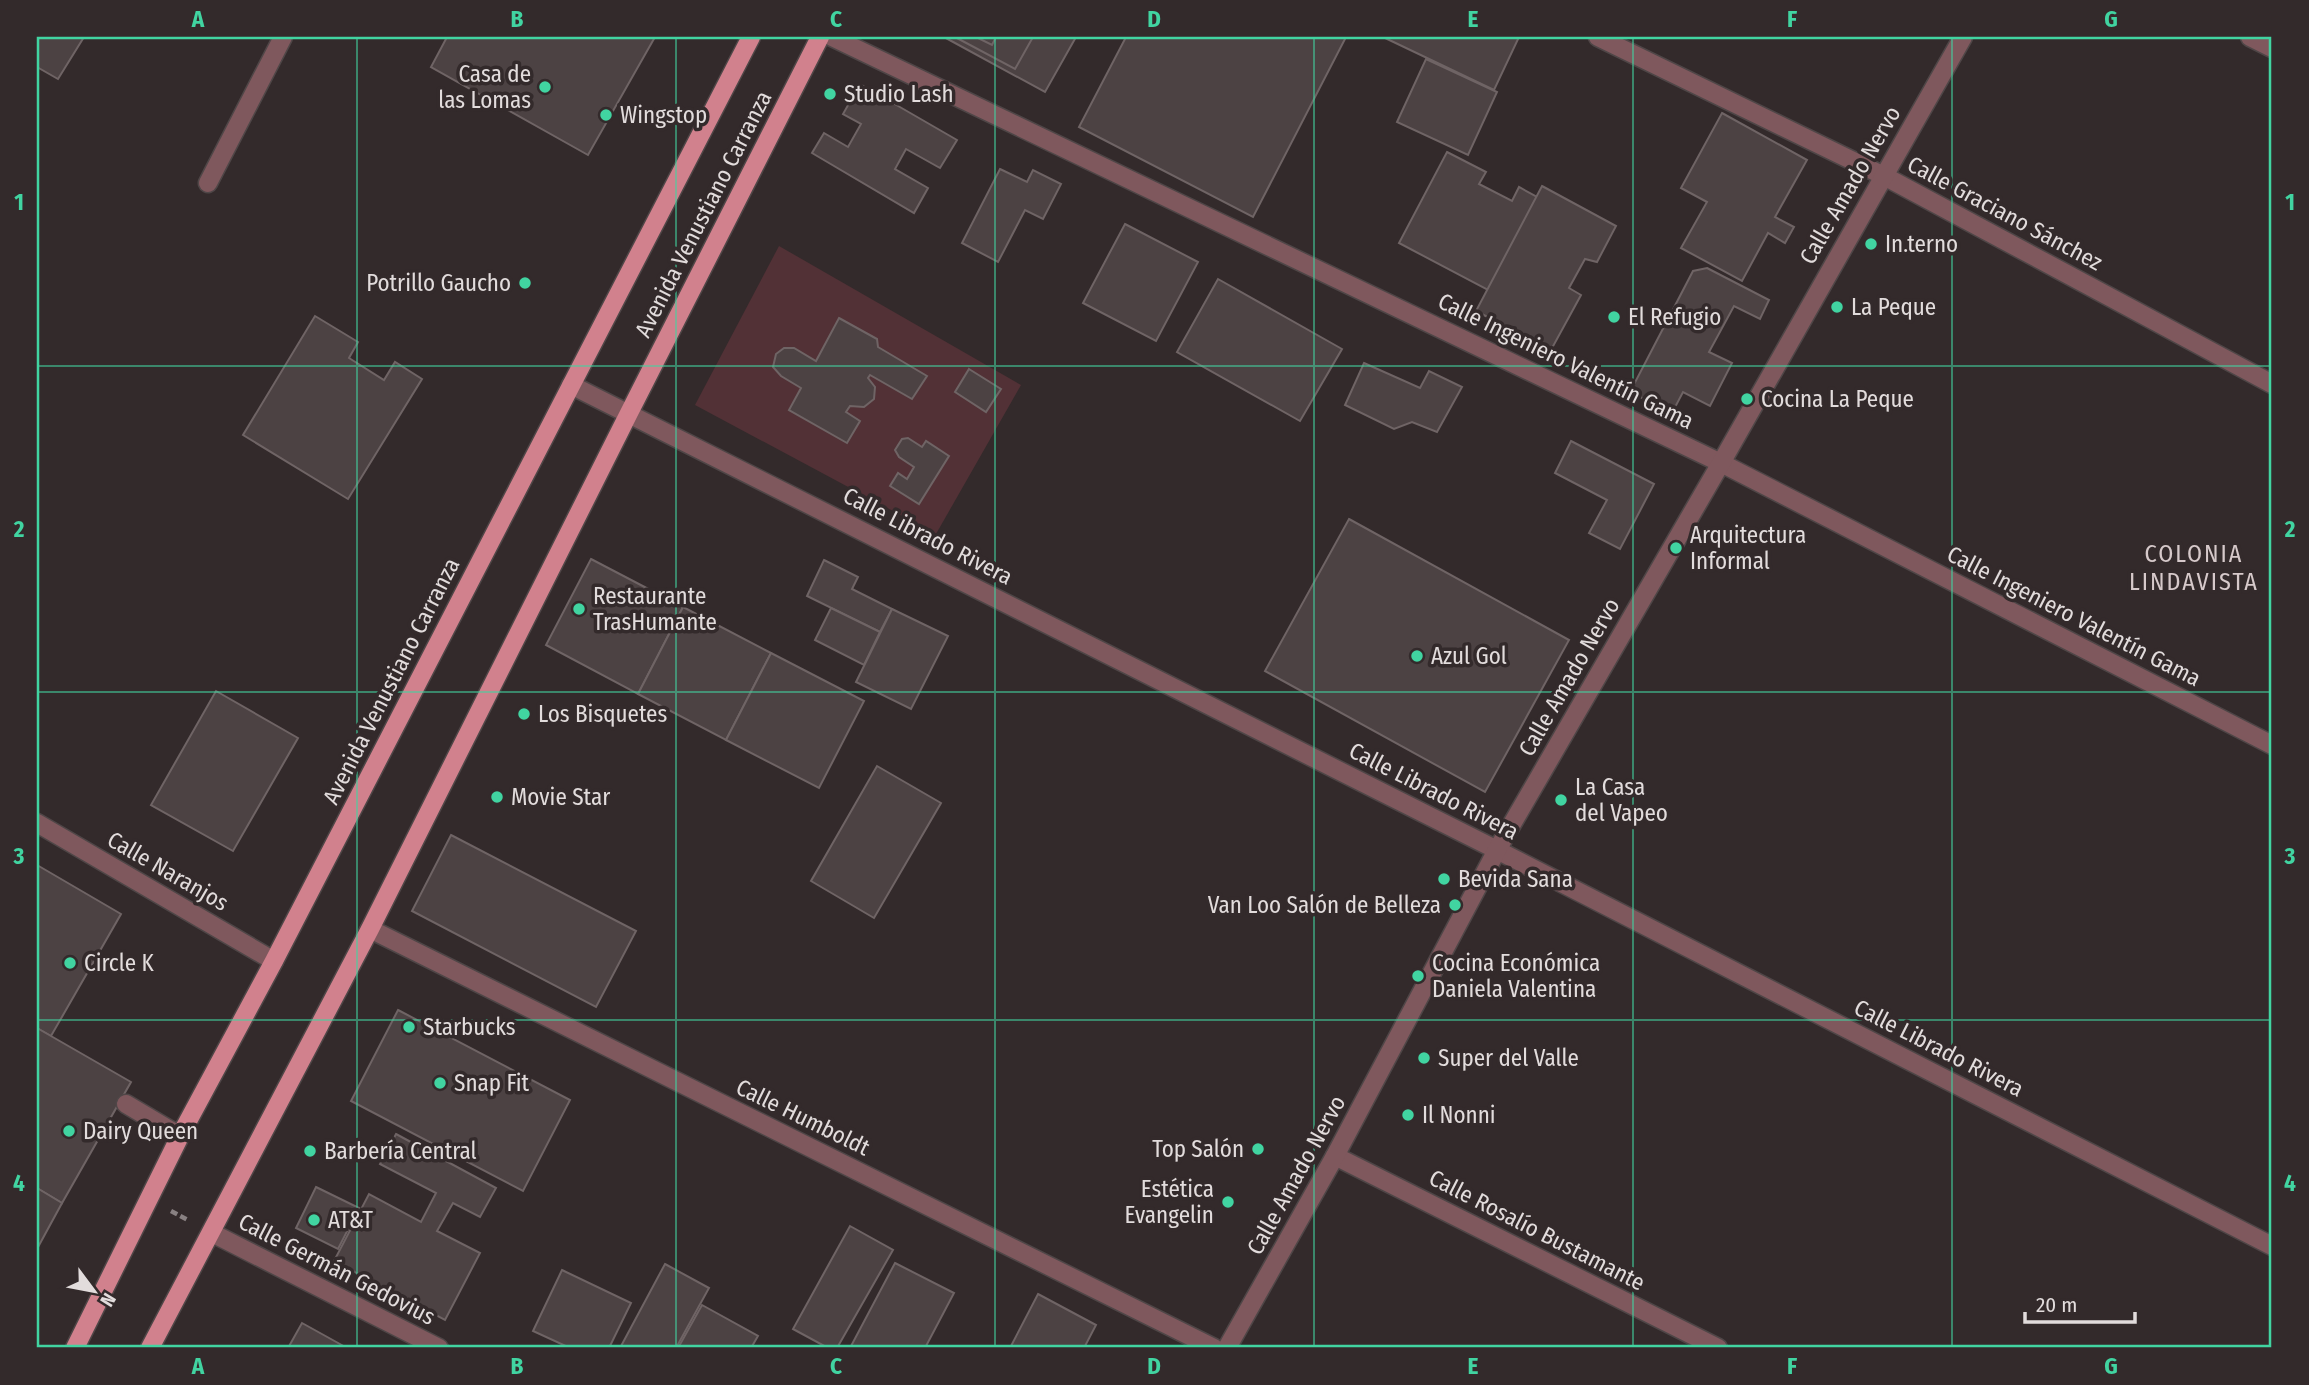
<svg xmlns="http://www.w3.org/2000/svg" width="2309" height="1385" font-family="'Fira Sans Condensed',sans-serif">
  <rect width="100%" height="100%" fill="#332a2b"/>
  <polygon fill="#523136" points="779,246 1021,385 936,534 695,405"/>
  <g fill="#4c4243" stroke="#6f6465" stroke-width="2">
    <polygon points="37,37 84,37 58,79 37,67"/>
    <polygon points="447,37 655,37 588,155 431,67"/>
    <polygon points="944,37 1076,37 1045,92"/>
    <polygon points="955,37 1033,37 1015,69"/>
    <polygon points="976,37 996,37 992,45"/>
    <polygon points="1126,37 1346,37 1253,217 1079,127"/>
    <polygon points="1383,37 1519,37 1494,90"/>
    <polygon points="1426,59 1497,92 1468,155 1397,122"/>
    <polygon points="860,84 957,140 940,168 906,149 895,169 928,188 914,213 812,153 824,133 848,147 861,124 843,114"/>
    <polygon points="1722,113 1807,160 1775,217 1794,227 1785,243 1768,233 1742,281 1681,248 1707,202 1681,188"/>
    <polygon points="1447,152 1486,172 1479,184 1512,201 1519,187 1537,197 1488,290 1399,243"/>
    <polygon points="1000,169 1027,182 1033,170 1061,184 1043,219 1025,210 998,262 962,243"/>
    <polygon points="1542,186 1616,226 1597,262 1585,259 1569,288 1581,295 1551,350 1476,311"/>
    <polygon points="1125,224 1198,262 1156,341 1083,303"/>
    <polygon points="1707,268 1769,300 1760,319 1734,306 1709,352 1732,363 1710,406 1683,392 1672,413 1630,392 1693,271"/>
    <polygon points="1218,279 1342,349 1300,421 1177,352"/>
    <polygon points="315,316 358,342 349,358 384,380 395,362 422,379 348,499 243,435"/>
    <polygon points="839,318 877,339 878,347 927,376 912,399 870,375 868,378 875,387 874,399 864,407 850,406 846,412 860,421 847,443 789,410 801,388 781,376 773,367 776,354 784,348 794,348 816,361"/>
    <polygon points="1364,363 1420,388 1429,371 1462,387 1437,432 1412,422 1394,429 1345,405"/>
    <polygon points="969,369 1001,389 986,412 955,392"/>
    <polygon points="908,438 922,447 926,441 949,456 919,504 890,486 898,473 907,479 914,467 899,457 895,450 902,439"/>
    <polygon points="1571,441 1654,484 1620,549 1589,533 1607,500 1555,473"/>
    <polygon points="1349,519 1569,640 1485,792 1265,671"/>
    <polygon points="591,559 683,607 638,694 546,645"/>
    <polygon points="824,560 858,577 852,589 892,609 880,632 807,596"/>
    <polygon points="683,607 771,653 726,740 638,694"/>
    <polygon points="831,608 880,632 864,665 815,640"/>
    <polygon points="892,609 948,636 911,709 856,682"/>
    <polygon points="771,653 864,701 819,788 726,740"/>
    <polygon points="216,691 298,738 233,851 151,805"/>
    <polygon points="877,766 941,803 874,918 811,881"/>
    <polygon points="451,835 636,931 596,1007 412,911"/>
    <polygon points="37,865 121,914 51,1036 37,1028"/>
    <polygon points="398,1010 570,1100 523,1191 351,1101"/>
    <polygon points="37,1028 131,1082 62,1203 37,1188"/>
    <polygon points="396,1134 496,1188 480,1217 453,1203 437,1231 480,1253 445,1320 334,1261 369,1194 421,1222 436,1193 380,1164"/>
    <polygon points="316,1187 359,1208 338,1249 296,1228"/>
    <polygon points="37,1188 62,1203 37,1249"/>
    <polygon points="850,1226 893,1250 837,1348 828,1348 793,1329"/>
    <polygon points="895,1263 954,1293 925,1348 850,1348"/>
    <polygon points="665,1264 709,1288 676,1348 620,1348"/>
    <polygon points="562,1270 631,1303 609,1348 570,1348 533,1331"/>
    <polygon points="1038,1294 1096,1325 1084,1348 1010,1348"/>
    <polygon points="702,1305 758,1336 751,1348 678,1348"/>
    <polygon points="302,1323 347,1348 288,1348"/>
  </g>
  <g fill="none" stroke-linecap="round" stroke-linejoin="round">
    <g stroke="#4f4647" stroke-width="21">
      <polyline id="service" points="126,1104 180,1136"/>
    </g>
    <g stroke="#4f4647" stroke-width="21">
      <g id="minor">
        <polyline points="832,37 1721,463 2272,745"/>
        <polyline points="1598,37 1884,176 2272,384"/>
        <polyline points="2250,37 2272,48"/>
        <polyline points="208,183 283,37"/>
        <polyline points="571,385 1497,850 2272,1246"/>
        <polyline points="37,823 274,961"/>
        <polyline points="370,929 1214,1348"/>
        <polyline points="1335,1156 1718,1348"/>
        <polyline points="212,1233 439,1348"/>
        <polyline points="1227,1348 1335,1156 1497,850 1721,463 1963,37"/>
      </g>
    </g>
    <g stroke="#4f4647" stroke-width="21">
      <g id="primary">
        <polyline points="75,1348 180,1136 274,961 751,37"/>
        <polyline points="150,1348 370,929 629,413 820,37"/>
      </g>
    </g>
    <polyline stroke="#898182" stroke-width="4.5" stroke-dasharray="7 3.5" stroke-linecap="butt" points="171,1211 188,1220"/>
    <use href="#service" stroke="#7f585d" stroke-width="18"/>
    <use href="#minor" stroke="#7f585d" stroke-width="18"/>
    <use href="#primary" stroke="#d1818d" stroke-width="18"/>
  </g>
  <path fill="none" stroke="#41d4a1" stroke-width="2" stroke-opacity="0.55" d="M 357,37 L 357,1348M 676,37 L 676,1348M 995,37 L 995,1348M 1314,37 L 1314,1348M 1633,37 L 1633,1348M 1952,37 L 1952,1348M 37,366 L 2272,366M 37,692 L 2272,692M 37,1020 L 2272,1020"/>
  <g fill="#41d4a1" stroke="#332a2b" stroke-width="2.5">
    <circle cx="545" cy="87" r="7"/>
    <circle cx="830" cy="94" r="7"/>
    <circle cx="606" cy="115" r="7"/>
    <circle cx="1871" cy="244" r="7"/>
    <circle cx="525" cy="283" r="7"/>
    <circle cx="1837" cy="307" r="7"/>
    <circle cx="1614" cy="317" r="7"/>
    <circle cx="1747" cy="399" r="7"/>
    <circle cx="1676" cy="548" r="7"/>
    <circle cx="579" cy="609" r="7"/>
    <circle cx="1417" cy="656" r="7"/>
    <circle cx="524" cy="714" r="7"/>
    <circle cx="497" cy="797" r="7"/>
    <circle cx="1561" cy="800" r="7"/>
    <circle cx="1444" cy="879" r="7"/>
    <circle cx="1455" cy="905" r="7"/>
    <circle cx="70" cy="963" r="7"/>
    <circle cx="1418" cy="976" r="7"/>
    <circle cx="409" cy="1027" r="7"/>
    <circle cx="1424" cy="1058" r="7"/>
    <circle cx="440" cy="1083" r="7"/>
    <circle cx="1408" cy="1115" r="7"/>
    <circle cx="69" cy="1131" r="7"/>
    <circle cx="1258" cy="1149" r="7"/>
    <circle cx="310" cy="1151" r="7"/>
    <circle cx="1228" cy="1202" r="7"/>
    <circle cx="314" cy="1220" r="7"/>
  </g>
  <g text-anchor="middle" stroke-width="7" stroke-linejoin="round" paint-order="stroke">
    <g font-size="23" fill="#e2dcdc" stroke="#332a2b" text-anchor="start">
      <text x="531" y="82" text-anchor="end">Casa de<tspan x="531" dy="26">las Lomas</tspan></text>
      <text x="844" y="102">Studio Lash</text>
      <text x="620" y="123">Wingstop</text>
      <text x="1885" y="252">In.terno</text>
      <text x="511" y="291" text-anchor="end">Potrillo Gaucho</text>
      <text x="1851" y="315">La Peque</text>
      <text x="1628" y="325">El Refugio</text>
      <text x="1761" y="407">Cocina La Peque</text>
      <text x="1690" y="543">Arquitectura<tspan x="1690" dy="26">Informal</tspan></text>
      <text x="593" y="604">Restaurante<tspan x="593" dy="26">TrasHumante</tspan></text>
      <text x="1431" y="664">Azul Gol</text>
      <text x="538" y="722">Los Bisquetes</text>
      <text x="1575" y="795">La Casa<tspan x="1575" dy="26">del Vapeo</tspan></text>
      <text x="511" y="805">Movie Star</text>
      <text x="1458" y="887">Bevida Sana</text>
      <text x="1441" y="913" text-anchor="end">Van Loo Salón de Belleza</text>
      <text x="84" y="971">Circle K</text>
      <text x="1432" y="971">Cocina Económica<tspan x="1432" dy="26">Daniela Valentina</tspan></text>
      <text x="423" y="1035">Starbucks</text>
      <text x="1438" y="1066">Super del Valle</text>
      <text x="454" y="1091">Snap Fit</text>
      <text x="1422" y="1123">Il Nonni</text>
      <text x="83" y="1139">Dairy Queen</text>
      <text x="1244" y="1157" text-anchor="end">Top Salón</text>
      <text x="324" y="1159">Barbería Central</text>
      <text x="1214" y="1197" text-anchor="end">Estética<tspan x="1214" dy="26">Evangelin</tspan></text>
      <text x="328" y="1228">AT&amp;T</text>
    </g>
    <g font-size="23" fill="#e2dcdc" stroke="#332a2b">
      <text transform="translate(1850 185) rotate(-60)" y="8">Calle Amado Nervo</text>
      <text transform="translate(2005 213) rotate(28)" y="8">Calle Graciano Sánchez</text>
      <text transform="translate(703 214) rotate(-63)" y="8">Avenida Venustiano Carranza</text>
      <text transform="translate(1566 361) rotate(26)" y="8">Calle Ingeniero Valentín Gama</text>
      <text transform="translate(928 536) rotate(27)" y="8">Calle Librado Rivera</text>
      <text transform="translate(2074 616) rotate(27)" y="8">Calle Ingeniero Valentín Gama</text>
      <text transform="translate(1569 677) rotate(-60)" y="8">Calle Amado Nervo</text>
      <text transform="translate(391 681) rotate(-63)" y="8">Avenida Venustiano Carranza</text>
      <text transform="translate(1434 791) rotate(27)" y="8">Calle Librado Rivera</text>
      <text transform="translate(168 871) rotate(30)" y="8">Calle Naranjos</text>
      <text transform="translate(1939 1048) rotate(27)" y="8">Calle Librado Rivera</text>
      <text transform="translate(803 1117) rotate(26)" y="8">Calle Humboldt</text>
      <text transform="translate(1296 1175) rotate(-61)" y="8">Calle Amado Nervo</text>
      <text transform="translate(1537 1230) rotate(27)" y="8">Calle Rosalío Bustamante</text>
      <text transform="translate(337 1269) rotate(27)" y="8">Calle Germán Gedovius</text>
    </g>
    <g font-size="24" letter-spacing="2" fill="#d6c9ca" stroke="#332a2b">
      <text x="2194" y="562">COLONIA<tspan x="2194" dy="28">LINDAVISTA</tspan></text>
    </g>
  </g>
  <rect width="2309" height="1385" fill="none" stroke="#332a2b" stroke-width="77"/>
  <g transform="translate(94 1291) rotate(122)" stroke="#332a2b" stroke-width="5" paint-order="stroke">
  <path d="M0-5L12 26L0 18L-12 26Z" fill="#e2dcdc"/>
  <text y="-10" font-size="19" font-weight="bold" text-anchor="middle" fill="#e2dcdc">N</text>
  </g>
  <path d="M2025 1312v10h110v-10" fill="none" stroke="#e2dcdc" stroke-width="3.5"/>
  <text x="2036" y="1312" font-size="21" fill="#e2dcdc" stroke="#332a2b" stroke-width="5" paint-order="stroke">20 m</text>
  <rect x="38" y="38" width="2232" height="1308" fill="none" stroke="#41d4a1" stroke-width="2.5"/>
  <g font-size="23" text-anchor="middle" font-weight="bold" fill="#41d4a1">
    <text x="198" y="27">A</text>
    <text x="517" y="27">B</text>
    <text x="836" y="27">C</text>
    <text x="1154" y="27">D</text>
    <text x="1473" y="27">E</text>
    <text x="1792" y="27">F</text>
    <text x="2111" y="27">G</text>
    <text x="19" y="210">1</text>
    <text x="2290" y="210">1</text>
    <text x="19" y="537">2</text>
    <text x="2290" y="537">2</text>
    <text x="19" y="864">3</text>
    <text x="2290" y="864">3</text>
    <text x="19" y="1191">4</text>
    <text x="2290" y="1191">4</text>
    <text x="198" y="1374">A</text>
    <text x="517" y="1374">B</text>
    <text x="836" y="1374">C</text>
    <text x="1154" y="1374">D</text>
    <text x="1473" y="1374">E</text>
    <text x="1792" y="1374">F</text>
    <text x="2111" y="1374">G</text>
  </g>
</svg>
